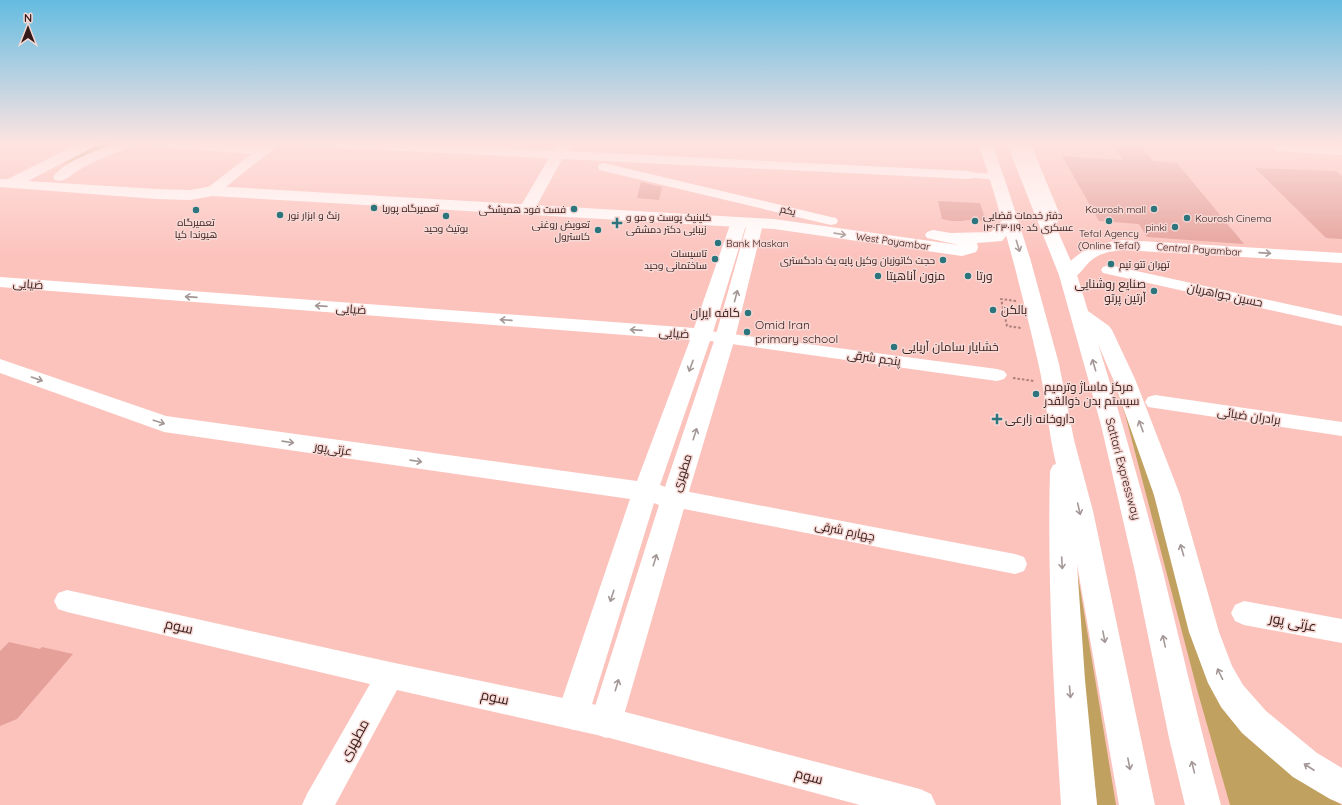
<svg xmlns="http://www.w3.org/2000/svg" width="1342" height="805" font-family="Quicksand,Cairo,sans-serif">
  <rect width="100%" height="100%" fill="#fcc3bd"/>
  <g fill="#c0a160">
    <polygon points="102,142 119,142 60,166"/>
    <polygon points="1097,331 1133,421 1197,645 1318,791 1342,805 1230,805 1198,693 1125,414"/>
    <polygon points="1073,546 1116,805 1097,805 1081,663"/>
  </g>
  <g fill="#e5a09a">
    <polygon points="1111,142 1138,142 1153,161 1177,163 1244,244 1147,237 1139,224 1099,221 1062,156 1123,160"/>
    <polygon points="1255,168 1336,171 1342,176 1342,239 1326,238"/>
    <polygon points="641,182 662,187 659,200 637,198"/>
    <polygon points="938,201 980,203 986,221 967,220 962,221 952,221 942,219"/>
    <polygon points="9,642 40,649 42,647 73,654 17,719 0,726 0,651"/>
  </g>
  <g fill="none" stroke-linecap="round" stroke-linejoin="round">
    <g stroke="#ae817c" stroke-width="2" stroke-dasharray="2.5 2" stroke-linecap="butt">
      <polyline points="1016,301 1001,299 1007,326 1021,328"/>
      <polyline points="1013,378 1034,381"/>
    </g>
    <polygon fill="#fff" fill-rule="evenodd" points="968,172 997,174 1002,177 997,180 965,177 963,175 965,173"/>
    <g fill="#fff" fill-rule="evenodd">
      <polygon points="201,142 265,147 269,148 271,151 269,154 265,155 159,147 155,146 153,143"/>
      <polygon points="296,142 386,142 968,171 973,172 975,175 973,178 968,179 302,146"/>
      <polygon points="1018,142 1030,142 1060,215 1054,232 1049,233 1044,232 1042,229 1046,215"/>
      <polygon points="1281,144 1342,147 1342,155 1277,151 1275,148 1277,145"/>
      <polygon points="604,163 831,217 836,218 838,221 836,224 831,225 599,170 598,167 599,164"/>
      <polygon points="1109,265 1342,316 1342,326 1103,273 1101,270 1103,267"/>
      <polygon points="702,330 997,369 1004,371 1007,375 1004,379 997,381 696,339 693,335 696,331"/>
      <polygon points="1155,395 1342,422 1342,436 1148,407 1145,402 1148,397"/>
      <polygon points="674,489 1015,554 1024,557 1027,564 1024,571 1015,574 674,507 666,504 663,498 666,492"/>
      <polygon points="67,590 390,662 606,707 920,789 931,794 936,805 860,805 606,737 397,690 335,805 302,805 307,794 370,684 67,612 58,609 54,601 58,593"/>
      <polygon points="1244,601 1342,619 1342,643 1244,625 1235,621 1231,613 1235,605"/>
    </g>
    <g fill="#fff" fill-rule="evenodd">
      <path d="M 119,142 L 137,142 L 136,145 C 116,153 95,160 77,171 C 69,176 65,183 55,180 L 53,177 C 65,160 100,150 119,142 Z"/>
      <polygon points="267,142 282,142 217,194 212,196 207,194 204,191 207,188"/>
      <polygon points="560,142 573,142 564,156 533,212 527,214 521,212 519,209 550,156"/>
      <polygon points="739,217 745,219 747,222 712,335 660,485 665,487 715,338 747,224 749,221 755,219 761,221 763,224 735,338 687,498 622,722 618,733 606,738 594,733 590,722 659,505 654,503 589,714 584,725 573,730 562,725 557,714 630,499 164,432 0,373 0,359 166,416 637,481 690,340 0,287 0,277 694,328 731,222 733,219"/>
    </g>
    <g fill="#fff" fill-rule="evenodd">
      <path d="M 81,142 L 98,142 L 97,145 L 28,181 L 157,189 L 190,190 L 212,186 L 774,219 L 959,245 L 927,238 L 925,235 L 927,232 L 933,230 L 951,233 L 991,232 C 999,224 1004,215 1016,218 L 1018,221 L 1002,241 L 977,243 L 978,248 L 976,252 L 962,256 L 774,229 L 212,196 L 190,200 L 157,199 L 0,187 L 0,179 L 8,179 Z"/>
      <path d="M 1123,240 L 1342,253 L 1342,263 L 1123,250 C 1114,251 1104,252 1096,257 C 1082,265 1079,283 1062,279 L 1059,275 C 1077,250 1093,244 1123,240 Z"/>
    </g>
    <g fill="#fff" fill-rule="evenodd">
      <path d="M 978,142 L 992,142 L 1008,189 L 1030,258 L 1059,364 L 1074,440 L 1093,511 L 1155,805 L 1119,805 L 1077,564 L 1085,680 L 1097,805 L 1061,805 C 1054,694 1047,583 1050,471 L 1053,465 L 1056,464 C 1048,430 1046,396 1038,362 C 1021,288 1002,215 978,142 Z"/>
      <path d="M 1006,142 L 1019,142 L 1077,275 L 1088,311 L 1109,326 L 1112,330 L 1135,379 L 1180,495 L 1219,632 L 1232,666 L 1243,685 L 1266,711 L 1317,753 L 1342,768 L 1342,804 L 1330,799 L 1293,777 L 1242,733 L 1221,707 L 1208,683 L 1189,632 L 1154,495 L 1113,379 L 1098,344 C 1122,420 1143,496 1163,572 C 1182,650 1200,728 1221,805 L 1185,805 L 1169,738 L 1135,572 L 1101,425 L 1059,275 Z"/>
    </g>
  </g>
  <defs><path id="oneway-shaft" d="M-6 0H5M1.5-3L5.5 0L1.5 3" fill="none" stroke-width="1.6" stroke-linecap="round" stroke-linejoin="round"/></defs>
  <g stroke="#a49897">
    <use href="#oneway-shaft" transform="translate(840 234) rotate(8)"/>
    <use href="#oneway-shaft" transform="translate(1018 246) rotate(73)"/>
    <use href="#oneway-shaft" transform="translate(1265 253) rotate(4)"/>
    <use href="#oneway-shaft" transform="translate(736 296) rotate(-75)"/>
    <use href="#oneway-shaft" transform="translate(191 297) rotate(-176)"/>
    <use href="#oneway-shaft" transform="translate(321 306) rotate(-176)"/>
    <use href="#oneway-shaft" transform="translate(506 320) rotate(-176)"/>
    <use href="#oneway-shaft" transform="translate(636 330) rotate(-176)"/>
    <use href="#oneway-shaft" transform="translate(1094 365) rotate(-106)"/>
    <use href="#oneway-shaft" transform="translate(691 366) rotate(110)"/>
    <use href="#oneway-shaft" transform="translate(37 379) rotate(19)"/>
    <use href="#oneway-shaft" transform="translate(159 422) rotate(18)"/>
    <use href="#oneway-shaft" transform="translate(1141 426) rotate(-110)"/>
    <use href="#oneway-shaft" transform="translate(695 434) rotate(-72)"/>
    <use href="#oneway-shaft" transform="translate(288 442) rotate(8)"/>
    <use href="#oneway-shaft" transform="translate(416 461) rotate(8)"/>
    <use href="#oneway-shaft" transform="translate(1079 509) rotate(77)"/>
    <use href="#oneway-shaft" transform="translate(1182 550) rotate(-106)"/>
    <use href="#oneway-shaft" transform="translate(655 560) rotate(-73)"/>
    <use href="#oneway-shaft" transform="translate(1062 563) rotate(87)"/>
    <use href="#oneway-shaft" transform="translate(612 596) rotate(108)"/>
    <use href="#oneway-shaft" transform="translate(1104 637) rotate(79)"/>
    <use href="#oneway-shaft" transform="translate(1164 641) rotate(-102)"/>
    <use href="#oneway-shaft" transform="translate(1220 674) rotate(-116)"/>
    <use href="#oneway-shaft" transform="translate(617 685) rotate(-73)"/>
    <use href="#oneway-shaft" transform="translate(1070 692) rotate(85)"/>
    <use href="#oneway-shaft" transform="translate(1129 764) rotate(79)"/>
    <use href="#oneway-shaft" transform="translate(1193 767) rotate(-104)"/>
    <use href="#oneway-shaft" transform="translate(1309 767) rotate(-147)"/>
  </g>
  <linearGradient id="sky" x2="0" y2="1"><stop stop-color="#64bce1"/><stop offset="0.56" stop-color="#fee4e1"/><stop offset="1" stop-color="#fee4e1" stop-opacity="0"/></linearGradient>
  <rect width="1342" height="255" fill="url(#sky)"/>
  <g fill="#2c757d" stroke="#f6d8d5" stroke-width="1.5">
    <circle cx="374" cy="208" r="4"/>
    <circle cx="574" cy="209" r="4"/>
    <circle cx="1154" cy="209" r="4"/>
    <circle cx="196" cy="210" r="4"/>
    <circle cx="280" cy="215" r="4"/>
    <circle cx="446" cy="216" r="4"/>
    <circle cx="1187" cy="218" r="4"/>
    <circle cx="975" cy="221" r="4"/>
    <circle cx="1109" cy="221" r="4"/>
    <path d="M615 217h4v4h4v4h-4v4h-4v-4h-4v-4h4z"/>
    <circle cx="1175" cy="227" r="4"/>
    <circle cx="598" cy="230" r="4"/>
    <circle cx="718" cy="243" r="4"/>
    <circle cx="715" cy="259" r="4"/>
    <circle cx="943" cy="260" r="4"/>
    <circle cx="1111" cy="264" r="4"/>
    <circle cx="878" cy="276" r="4"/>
    <circle cx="968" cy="276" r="4"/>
    <circle cx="1154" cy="291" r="4"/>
    <circle cx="993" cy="310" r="4"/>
    <circle cx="748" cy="313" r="4"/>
    <circle cx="747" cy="332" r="4"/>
    <circle cx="894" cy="347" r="4"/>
    <circle cx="1036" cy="394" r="4"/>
    <path d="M995 413h4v4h4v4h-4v4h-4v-4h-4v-4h4z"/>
  </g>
  <g text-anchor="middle" stroke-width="3" stroke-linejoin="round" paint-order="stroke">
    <g font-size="10" fill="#341a18" stroke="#f6d8d5" text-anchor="start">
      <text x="382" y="212">تعمیرگاه پوریا</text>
      <text x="566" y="213" text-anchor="end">فست فود همیشگی</text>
      <text x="1146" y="213" text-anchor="end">Kourosh mall</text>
      <text x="288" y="219">رنگ و ابزار نور</text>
      <text x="983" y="219">دفتر خدمات قضایی<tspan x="983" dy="12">عسکری کد ۱۴۰۲۳۰۱۱۹۰</tspan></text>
      <text x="626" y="221">کلینیک پوست و مو و<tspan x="626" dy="12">زیبایی دکتر دمشقی</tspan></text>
      <text x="1195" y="222">Kourosh Cinema</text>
      <text x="196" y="226" text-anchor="middle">تعمیرگاه<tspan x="196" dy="12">هیوندا کیا</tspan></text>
      <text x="590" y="228" text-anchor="end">تعویض روغنی<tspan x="590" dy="12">کاسترول</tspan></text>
      <text x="1167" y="231" text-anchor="end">pinki</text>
      <text x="446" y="232" text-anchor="middle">بوتیک وحید</text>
      <text x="1109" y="237" text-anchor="middle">Tefal Agency<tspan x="1109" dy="12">(Online Tefal)</tspan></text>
      <text x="726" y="247">Bank Maskan</text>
      <text x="707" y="257" text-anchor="end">تاسیسات<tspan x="707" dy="12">ساختمانی وحید</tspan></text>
      <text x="935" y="264" text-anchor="end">حجت کاتوزیان وکیل پایه یک دادگستری</text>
      <text x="1119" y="268">تهران تتو تیم</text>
    </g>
    <g font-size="10" fill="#341a18" stroke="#f6d8d5">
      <text transform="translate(788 210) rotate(13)" y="4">یکم</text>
      <text transform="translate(893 241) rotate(8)" y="4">West Payambar</text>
      <text transform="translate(1199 249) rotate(4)" y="4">Central Payambar</text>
    </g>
    <g font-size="12" fill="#341a18" stroke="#f6d8d5" text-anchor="start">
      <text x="886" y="280">مزون آناهیتا</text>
      <text x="976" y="280">ورتا</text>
      <text x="1146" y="288" text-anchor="end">صنایع روشنایی<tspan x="1146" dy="14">آرتین پرتو</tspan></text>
      <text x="1001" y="314">بالکن</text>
      <text x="740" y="317" text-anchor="end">کافه ایران</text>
      <text x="755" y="329">Omid Iran<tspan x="755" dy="14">primary school</tspan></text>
      <text x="902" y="351">خشایار سامان آریایی</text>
      <text x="1044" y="391">مرکز ماساژ وترمیم<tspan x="1044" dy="14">سیستم بدن ذوالقدر</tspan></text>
      <text x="1005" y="423">داروخانه زارعی</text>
    </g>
    <g font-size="12" fill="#341a18" stroke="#f6d8d5">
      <text transform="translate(28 284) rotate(4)" y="4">ضیایی</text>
      <text transform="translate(1225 295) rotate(12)" y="4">حسین جواهریان</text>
      <text transform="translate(351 309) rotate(4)" y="4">ضیایی</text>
      <text transform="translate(674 333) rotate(4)" y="4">ضیایی</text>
      <text transform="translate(874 358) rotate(8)" y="4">پنجم شرقی</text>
      <text transform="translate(1249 416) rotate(8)" y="4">برادران ضیائی</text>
      <text transform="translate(333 449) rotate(8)" y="4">عزتی‌پور</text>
      <text transform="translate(1123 469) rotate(75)" y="4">Sattari Expressway</text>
      <text transform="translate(682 473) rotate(-72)" y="4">مطهری</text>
      <text transform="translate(845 531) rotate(11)" y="4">چهارم شرقی</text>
    </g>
    <g font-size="14" fill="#341a18" stroke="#f6d8d5">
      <text transform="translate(1293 622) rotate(11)" y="5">عزتی پور</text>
      <text transform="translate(179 626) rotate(13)" y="5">سوم</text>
      <text transform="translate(495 697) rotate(12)" y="5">سوم</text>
      <text transform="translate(354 740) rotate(-61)" y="5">مطهری</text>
      <text transform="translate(809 776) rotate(15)" y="5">سوم</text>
    </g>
  </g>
  <g transform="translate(28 28)" stroke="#f6d8d5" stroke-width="3" paint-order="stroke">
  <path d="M0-3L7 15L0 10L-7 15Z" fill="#341a18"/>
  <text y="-6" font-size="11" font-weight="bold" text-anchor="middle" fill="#341a18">N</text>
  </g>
</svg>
